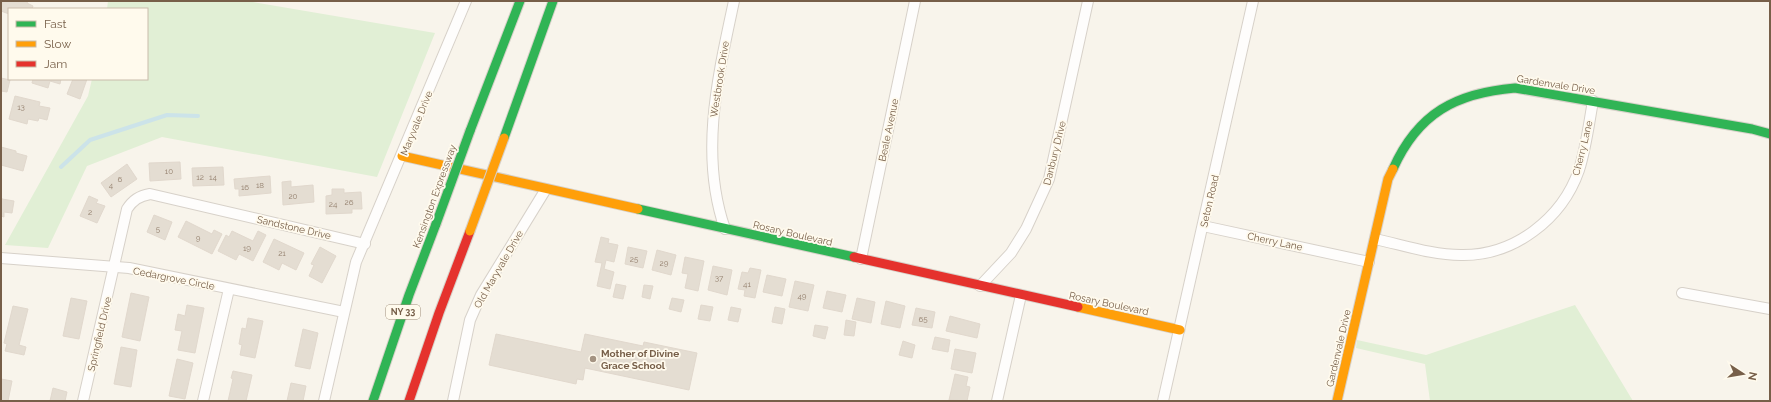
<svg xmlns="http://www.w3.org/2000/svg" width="1771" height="402" font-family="Raleway,sans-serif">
  <rect width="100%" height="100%" fill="#f8f4eb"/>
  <g fill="#e1efd5">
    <polygon points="108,1 247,1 435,33 377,177 162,137 87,166 48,248 5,245 88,96 92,79 147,79 147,9 107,9"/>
    <polygon points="1575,305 1633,401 1430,401 1425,364 1356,348 1357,340 1426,355"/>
  </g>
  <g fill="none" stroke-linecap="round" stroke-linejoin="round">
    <polyline stroke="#cce3e9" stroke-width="4" points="61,167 90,140 167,115 198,116"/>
  </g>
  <g fill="#e4ddd2" stroke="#e1d8cd">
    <polygon points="2,1 28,1 27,3 33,6 32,9 9,9 9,14 1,11"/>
    <polygon points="1,78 10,80 7,92 1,91"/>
    <polygon points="33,79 61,79 60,84 50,81 48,88 32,83"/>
    <polygon points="73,79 87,79 80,99 67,94"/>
    <polygon points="15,96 40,102 39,106 50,108 47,120 39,118 38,121 28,119 27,124 9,119"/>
    <polygon points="1,147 16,151 16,153 27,156 23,171 1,165"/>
    <polygon points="180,162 181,179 150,181 149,163"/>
    <polygon points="127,164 137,179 111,197 101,183"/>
    <polygon points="223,167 224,185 193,186 192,168"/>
    <polygon points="270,176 271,193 239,196 239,189 235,189 234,179"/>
    <polygon points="291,181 291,187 313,185 314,202 283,205 282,182"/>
    <polygon points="332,189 344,189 344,193 361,192 362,209 352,209 352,213 326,214 326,196 332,195"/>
    <polygon points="89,196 98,200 96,203 105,206 97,223 80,216"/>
    <polygon points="1,197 2,199 14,201 12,213 4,212 4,217 1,216"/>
    <polygon points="154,215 172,222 165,240 147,232"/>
    <polygon points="186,221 212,234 214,230 222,234 212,254 178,237"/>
    <polygon points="232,231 253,241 258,231 266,235 253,261 239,254 236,260 218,251 226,235 229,237"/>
    <polygon points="601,237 609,239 608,243 618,245 614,262 606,260 604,269 614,272 610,289 597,286 602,263 595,262"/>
    <polygon points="274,239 304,253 296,270 282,263 279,270 263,262"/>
    <polygon points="320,247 336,256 322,283 309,276 314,265 311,264"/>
    <polygon points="628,247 647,251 643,268 625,264"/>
    <polygon points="657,250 676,255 671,275 652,270"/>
    <polygon points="685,257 704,261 698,291 685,288 688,274 682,273"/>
    <polygon points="713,266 732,270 727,295 708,290"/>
    <polygon points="750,268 761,270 755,298 744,296 745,290 738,289 742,272 748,273"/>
    <polygon points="767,275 786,279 782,296 763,292"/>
    <polygon points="795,281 814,285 808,311 789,307"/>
    <polygon points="616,284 626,286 623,299 613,297"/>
    <polygon points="644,285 653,286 650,299 642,297"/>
    <polygon points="827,291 846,295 842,312 823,308"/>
    <polygon points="131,293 149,297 140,341 122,337"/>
    <polygon points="71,298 87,301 79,339 63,336"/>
    <polygon points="672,298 684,300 681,312 669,309"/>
    <polygon points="857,298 875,302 871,323 852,319"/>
    <polygon points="886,301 905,306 900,328 881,324"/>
    <polygon points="187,305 204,308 195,353 178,350 182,331 175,330 178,314 185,316"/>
    <polygon points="701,305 713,307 710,321 698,319"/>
    <polygon points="13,306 28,309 19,345 26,347 24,355 5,351 7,344 4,343"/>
    <polygon points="731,307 741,309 738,322 728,320"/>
    <polygon points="775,307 785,309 782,324 772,322"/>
    <polygon points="916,308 935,312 932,328 912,325"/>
    <polygon points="950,316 980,324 977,338 946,331"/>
    <polygon points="248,318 263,321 255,358 240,355 242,345 239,344 242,328 246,329"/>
    <polygon points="846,320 856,322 854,336 844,335"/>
    <polygon points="815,325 828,327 825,339 813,336"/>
    <polygon points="303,329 318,333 310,369 295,366"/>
    <polygon points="496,334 581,352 585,334 643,346 644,342 697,353 689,390 585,368 583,380 577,379 576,384 489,365"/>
    <polygon points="935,337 950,340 948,352 932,349"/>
    <polygon points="903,341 915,345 912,358 899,355"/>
    <polygon points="121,347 137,350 131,387 114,384"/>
    <polygon points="955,349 976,353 972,373 951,369"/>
    <polygon points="177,359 193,363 185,399 169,396"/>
    <polygon points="233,371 252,375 246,401 228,401 233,379 231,378"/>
    <polygon points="955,374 968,377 966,386 970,387 967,401 949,400"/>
    <polygon points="1,379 12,381 8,401 1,401"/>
    <polygon points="291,383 306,386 303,401 287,401"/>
    <polygon points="53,388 67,392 65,401 50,401"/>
  </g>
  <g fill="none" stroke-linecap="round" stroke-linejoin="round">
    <g stroke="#d7d1c9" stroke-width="12">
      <g id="street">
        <polyline points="1203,226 1369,262"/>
        <path d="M 725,229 C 699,154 718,76 734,1"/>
        <path d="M 1375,239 C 1403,245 1432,255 1461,255 C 1514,256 1562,219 1579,170 C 1586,148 1589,123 1593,101"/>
        <polyline points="1,258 129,268 344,312"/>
        <polyline points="861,259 915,1"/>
        <polyline points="980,286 1011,253 1026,229 1049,179 1088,1"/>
        <polyline points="1682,293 1770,309"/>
        <path d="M 83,401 L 127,209 C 133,200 139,196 150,194 L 365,244"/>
        <polyline points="203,401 229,289"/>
        <polyline points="324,401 356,262 466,1"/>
        <polyline points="453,401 470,320 481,295 546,189"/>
        <polyline points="997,401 1021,295"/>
        <polyline points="1163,401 1253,1"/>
      </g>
    </g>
    <g stroke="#d7d1c9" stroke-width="11">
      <g id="fast">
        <polyline points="470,131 520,1"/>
        <polyline points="504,138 553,1"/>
        <path d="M 1393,169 C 1418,113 1456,93 1515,88 L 1752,129 L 1770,134"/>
        <polyline points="638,209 854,257"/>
        <polyline points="373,401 409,295 436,224"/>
      </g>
    </g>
    <g stroke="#d7d1c9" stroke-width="11">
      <g id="slow">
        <polyline points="402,156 638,209"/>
        <polyline points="1078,307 1180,330"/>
        <polyline points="1337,401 1388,179 1393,169"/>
      </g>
    </g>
    <g stroke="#d7d1c9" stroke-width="11">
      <g id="jam">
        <polyline points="854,257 1078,307"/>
        <polyline points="409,401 439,313 470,231"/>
      </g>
    </g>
    <use href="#street" stroke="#fefdfc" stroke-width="10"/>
    <use href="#fast" stroke="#30b455" stroke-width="9"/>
    <use href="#slow" stroke="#ff9f0a" stroke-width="9"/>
    <use href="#jam" stroke="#e5322d" stroke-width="9"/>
    <g stroke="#d7cfc6" stroke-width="11" stroke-linecap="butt">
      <polyline id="fast-bridge" points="436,224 470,131"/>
    </g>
    <g stroke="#d7cfc6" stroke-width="11" stroke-linecap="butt">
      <polyline id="slow-bridge" points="470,231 504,138"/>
    </g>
    <use href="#fast-bridge" stroke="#30b455" stroke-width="9"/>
    <use href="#slow-bridge" stroke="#ff9f0a" stroke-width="9"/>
  </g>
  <circle fill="#a49382" stroke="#fffaed" stroke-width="1.5" cx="593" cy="359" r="4"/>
  <g text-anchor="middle" stroke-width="3.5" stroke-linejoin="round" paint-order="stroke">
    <g font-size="8" fill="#94806e">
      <text x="21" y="110">13</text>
      <text x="169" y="174">10</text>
      <text x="200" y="180">12</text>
      <text x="213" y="180">14</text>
      <text x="120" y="182">6</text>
      <text x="111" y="188">4</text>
      <text x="260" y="188">18</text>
      <text x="245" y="190">16</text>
      <text x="293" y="199">20</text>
      <text x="349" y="205">26</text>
      <text x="333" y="207">24</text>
      <text x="90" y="215">2</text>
      <text x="158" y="232">5</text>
      <text x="198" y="241">9</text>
      <text x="247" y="251">19</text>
      <text x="282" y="256">21</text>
      <text x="634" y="262">25</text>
      <text x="664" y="266">29</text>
      <text x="719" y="281">37</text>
      <text x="747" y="287">41</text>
      <text x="802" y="299">49</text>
      <text x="923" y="322">65</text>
    </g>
    <rect fill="#fffaed" stroke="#a08e7a" stroke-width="1" x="386" y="305" width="34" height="14" rx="3"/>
    <g font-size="9" font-weight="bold" fill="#775f49">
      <text x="403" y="315">NY 33</text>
    </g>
    <g font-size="10" fill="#775f49" stroke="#fffaed">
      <text transform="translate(719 79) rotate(-81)" y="4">Westbrook Drive</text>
      <text transform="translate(1556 84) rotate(9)" y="4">Gardenvale Drive</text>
      <text transform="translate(416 123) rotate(-68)" y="4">Maryvale Drive</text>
      <text transform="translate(888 130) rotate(-78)" y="4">Beale Avenue</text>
      <text transform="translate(1582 148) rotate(-76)" y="4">Cherry Lane</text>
      <text transform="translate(1054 153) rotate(-76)" y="4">Danbury Drive</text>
      <text transform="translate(434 196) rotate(-70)" y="4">Kensington Expressway</text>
      <text transform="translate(1209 201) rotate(-77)" y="4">Seton Road</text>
      <text transform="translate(294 227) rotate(13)" y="4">Sandstone Drive</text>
      <text transform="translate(793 233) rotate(13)" y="4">Rosary Boulevard</text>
      <text transform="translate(1275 241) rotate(12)" y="4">Cherry Lane</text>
      <text transform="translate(498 269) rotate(-60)" y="4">Old Maryvale Drive</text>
      <text transform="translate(174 278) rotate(11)" y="4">Cedargrove Circle</text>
      <text transform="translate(1109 303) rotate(12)" y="4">Rosary Boulevard</text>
      <text transform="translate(99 334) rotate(-77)" y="4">Springfield Drive</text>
      <text transform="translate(1338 348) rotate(-77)" y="4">Gardenvale Drive</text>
    </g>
    <g font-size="10" font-weight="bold" fill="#775f49" stroke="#fffaed" text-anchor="start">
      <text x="601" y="357">Mother of Divine<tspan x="601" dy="12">Grace School</tspan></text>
    </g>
  </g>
  <rect width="1771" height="402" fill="none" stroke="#775f49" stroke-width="4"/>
  <rect x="8" y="8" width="140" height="72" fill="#fffaed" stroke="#c9bcab"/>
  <rect x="16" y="21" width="20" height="6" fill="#30b455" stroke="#c9bcab"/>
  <text x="44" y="28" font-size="12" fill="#775f49">Fast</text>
  <rect x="16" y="41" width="20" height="6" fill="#ff9f0a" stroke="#c9bcab"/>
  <text x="44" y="48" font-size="12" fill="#775f49">Slow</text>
  <rect x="16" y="61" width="20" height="6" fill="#e5322d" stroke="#c9bcab"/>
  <text x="44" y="68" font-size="12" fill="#775f49">Jam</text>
  <g transform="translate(1743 374) rotate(102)" stroke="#fffaed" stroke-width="3" paint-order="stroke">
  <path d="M0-3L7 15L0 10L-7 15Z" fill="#775f49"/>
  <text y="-6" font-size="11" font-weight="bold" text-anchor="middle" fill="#775f49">N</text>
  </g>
</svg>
